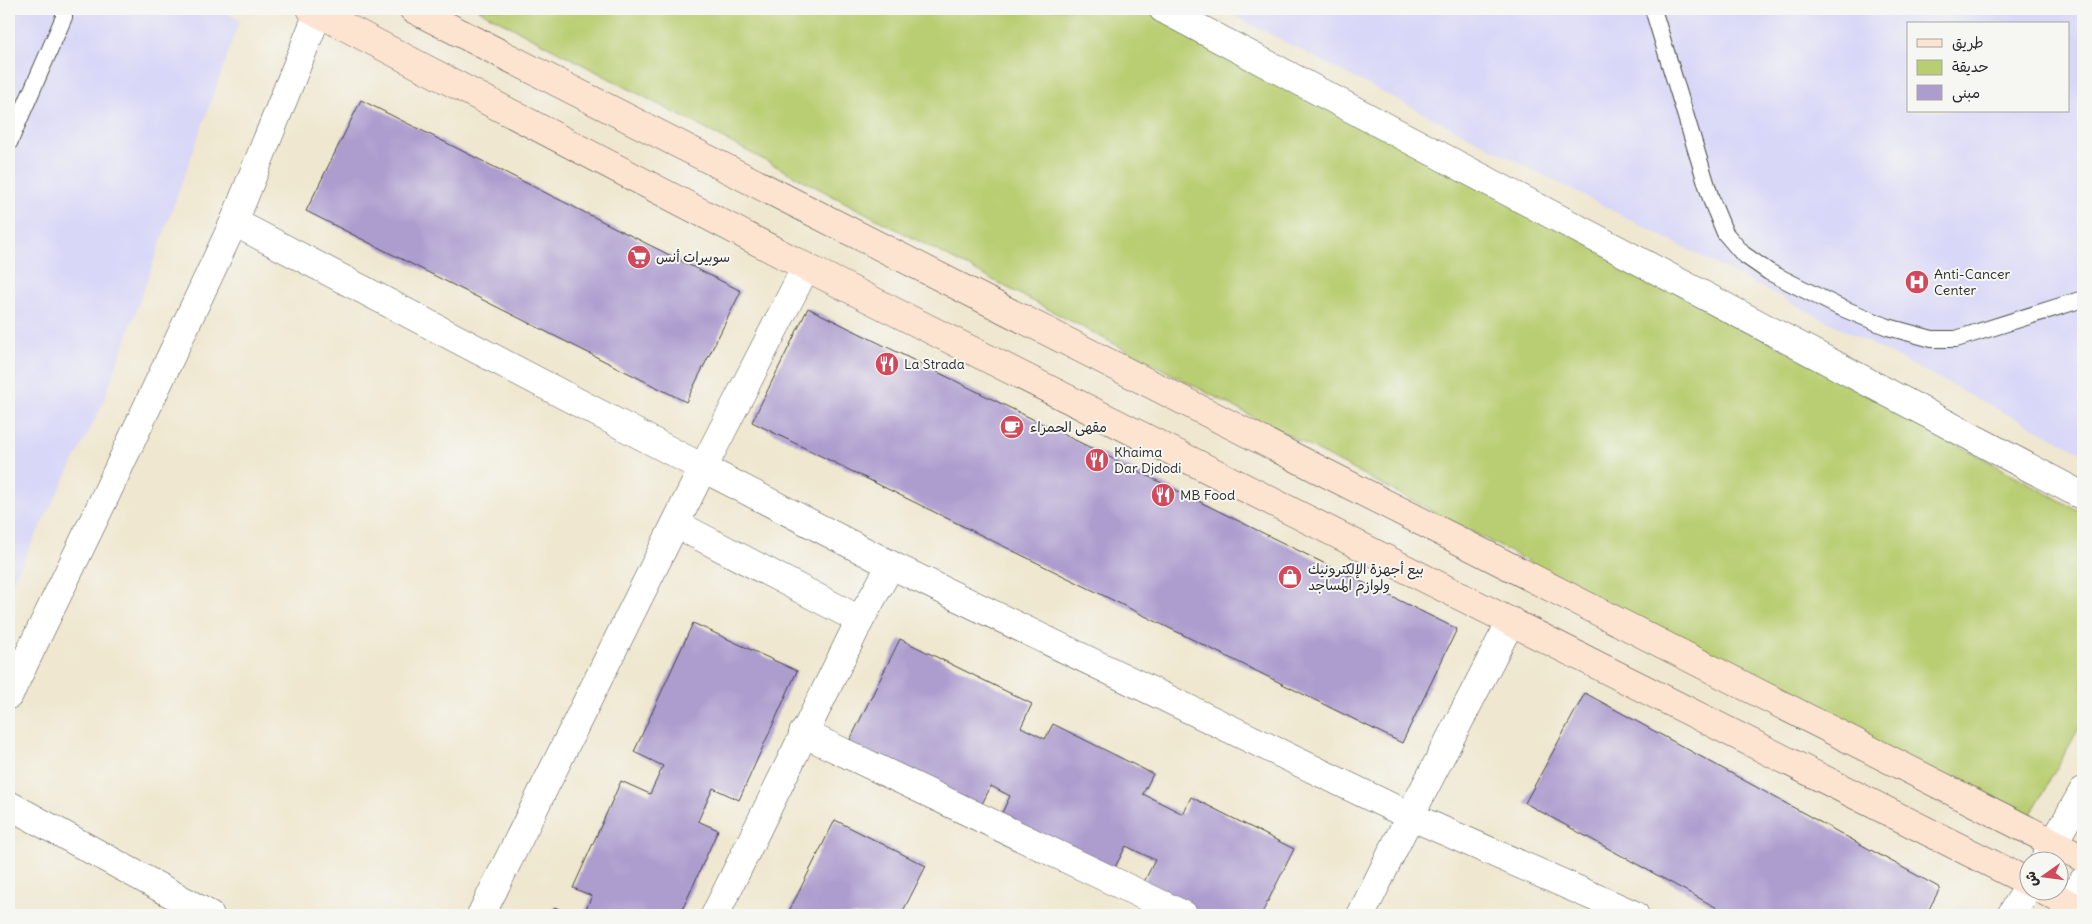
<svg xmlns="http://www.w3.org/2000/svg" width="2092" height="924" font-family="Delius,'Playpen Sans Arabic',sans-serif">
  <rect width="100%" height="100%" fill="#f6f6f2"/>
  <filter id="ink" filterUnits="userSpaceOnUse"><feTurbulence type="fractalNoise" baseFrequency=".02" numOctaves="2"/><feDisplacementMap in="SourceGraphic" scale="10" xChannelSelector="R" yChannelSelector="G"/><feConvolveMatrix kernelMatrix="1 2 1 2 8 2 1 2 1" color-interpolation-filters="sRGB"/></filter>
  <filter id="wash" filterUnits="userSpaceOnUse"><feTurbulence type="fractalNoise" baseFrequency=".0096" numOctaves="4" result="noise"/><feDisplacementMap in="SourceGraphic" scale="20" xChannelSelector="R" yChannelSelector="G"/><feGaussianBlur stdDeviation="1.12" result="paint"/><feColorMatrix in="noise" values="0 0 0 0 0 0 0 0 0 0 0 0 0 0 0 0 0 1.4 0 .05"/><feComposite in="paint" operator="in"/></filter>
  <g filter="url(#wash)">
    <rect width="100%" height="100%" fill="#efe7cf"/>
    <g fill="#d8d7f8" fill-rule="evenodd">
      <polygon points="9,9 219,9 240,20 102,406 9,588"/>
      <path d="M 1221,9 L 2083,9 L 2083,453 ZM 1908,24 L 2068,24 L 2068,111 L 1908,111 Z"/>
    </g>
    <polygon fill="#b9ce72" stroke="#727c4e" points="477,9 1161,9 2083,513 2083,721 2026,823"/>
    <g id="blocks">
      <g fill="#ad9dcf">
        <polygon points="361,100 741,291 686,402 306,211"/>
        <polygon points="808,308 1457,629 1402,743 752,422"/>
        <polygon points="693,623 797,671 739,800 713,788 698,821 718,830 680,915 583,915 592,896 573,888 621,781 650,794 663,766 634,752"/>
        <polygon points="900,639 1032,704 1021,727 1045,739 1053,724 1153,774 1143,794 1183,814 1191,797 1294,849 1261,915 1205,915 1143,884 1155,860 1126,846 1112,873 1000,817 1010,796 991,786 979,810 848,744"/>
        <polygon points="1585,693 1940,888 1926,915 1730,915 1525,803"/>
        <polygon points="835,820 926,866 901,915 787,915"/>
        <polygon points="555,907 572,915 551,915"/>
      </g>
    </g>
  </g>
  <g filter="url(#ink)">
    <use href="#blocks" fill-opacity="0" stroke="#484744" stroke-width="1"/>
    <g fill="none" stroke-linecap="round" stroke-linejoin="round">
      <g stroke="#484744" stroke-width="18">
        <g id="service">
          <polyline points="1653,9 1712,202 1725,233 1743,254 1769,272 1837,306 1888,327 1932,339 1956,339 2083,299"/>
          <polyline points="9,143 64,17 64,9"/>
        </g>
      </g>
      <g stroke="#484744" stroke-width="29">
        <g id="minor">
          <polyline points="1163,9 2083,496"/>
          <polyline points="234,222 703,468 806,267"/>
          <polyline points="676,524 860,620"/>
          <polyline points="9,695 103,501 234,222 318,13"/>
          <polyline points="803,733 1184,915"/>
          <polyline points="9,805 210,915"/>
          <polyline points="481,915 703,468 891,565 1410,816 1511,621"/>
          <polyline points="715,915 860,620 891,565"/>
          <polyline points="1361,915 1410,816 1635,915"/>
        </g>
      </g>
      <g stroke="#484744" stroke-width="29">
        <g id="tertiary">
          <polyline points="2043,862 2083,791"/>
          <polyline points="2011,915 2030,885"/>
          <polyline points="2064,915 2083,881"/>
        </g>
      </g>
      <g stroke="#484744" stroke-width="29">
        <g id="secondary">
          <polyline points="311,9 806,267 2030,883"/>
          <polyline points="413,9 2083,858"/>
          <polyline points="2046,892 2083,911"/>
        </g>
      </g>
      <use href="#service" stroke="#fff" stroke-width="16"/>
      <use href="#minor" stroke="#fff" stroke-width="28"/>
      <use href="#tertiary" stroke="#fff" stroke-width="28"/>
      <use href="#secondary" stroke="#fde4d1" stroke-width="28"/>
    </g>
  </g>
  <defs>
    <g id="supermarket-disc" transform="scale(1.25)"><circle r="9.5" fill="#d1495b" stroke="#f6f6f2"/><path d="M-6-5.5h2.5l.6 2H6L4.5 2H-2.5L-4.4-4H-6ZM-1.5 3.2a1.3 1.3 0 1 0 .1 0ZM3 3.2a1.3 1.3 0 1 0 .1 0Z" fill="#fff"/></g>
    <g id="hospital-disc" transform="scale(1.25)"><circle r="9.5" fill="#d1495b" stroke="#f6f6f2"/><path d="M-5-5h3v3.5h4V-5h3V5h-3V1.5h-4V5h-3Z" fill="#fff"/></g>
    <g id="restaurant-disc" transform="scale(1.25)"><circle r="9.5" fill="#d1495b" stroke="#f6f6f2"/><path d="M-5-6h1v4h1v-4h1v4h1v-4h1v5L-1.5 .5V6h-2V.5L-5-1ZM5-6V6H3V1.5H1.5Q1.5-4 5-6Z" fill="#fff"/></g>
    <g id="cafe-disc" transform="scale(1.25)"><circle r="9.5" fill="#d1495b" stroke="#f6f6f2"/><path d="M-5.5-4.5H6V0H3Q3 3.5 0 3.5H-2.5Q-5.5 3.5-5.5 0ZM3-3.2v2h1.7v-2ZM-6 4.5H4V6H-6Z" fill="#fff"/></g>
    <g id="shop-disc" transform="scale(1.25)"><circle r="9.5" fill="#d1495b" stroke="#f6f6f2"/><path d="M-5-2.5h2.3a2.7 3.5 0 0 1 5.4 0H5L5.5 6h-11ZM-1.5-2.5h3a1.5 2.3 0 0 0-3 0Z" fill="#fff"/></g>
  </defs>
  <g fill-rule="evenodd">
    <use href="#supermarket-disc" x="639" y="257"/>
    <use href="#hospital-disc" x="1917" y="282"/>
    <use href="#restaurant-disc" x="887" y="364"/>
    <use href="#cafe-disc" x="1012" y="427"/>
    <use href="#restaurant-disc" x="1097" y="460"/>
    <use href="#restaurant-disc" x="1163" y="495"/>
    <use href="#shop-disc" x="1290" y="577"/>
  </g>
  <g text-anchor="middle" stroke-width="4" stroke-linejoin="round" paint-order="stroke">
    <g font-size="14" fill="#2b2b2b" stroke="#f6f6f2" text-anchor="start">
      <text x="656" y="262">سوبيرات أنس</text>
      <text x="1934" y="279">Anti-Cancer<tspan x="1934" dy="16">Center</tspan></text>
      <text x="904" y="369">La Strada</text>
      <text x="1030" y="432">مقهى الحمراء</text>
      <text x="1114" y="457">Khaima<tspan x="1114" dy="16">Dar Djdodi</tspan></text>
      <text x="1180" y="500">MB Food</text>
      <text x="1308" y="574">بيع أجهزة الإلكترونيك<tspan x="1308" dy="16">ولوازم المساجد</tspan></text>
    </g>
  </g>
  <rect width="2092" height="924" fill="none" stroke="#f6f6f2" stroke-width="30"/>
  <rect x="1907" y="22" width="162" height="90" fill="#f6f6f2" stroke="#a5a5a2"/>
  <rect x="1917" y="39" width="25" height="8" fill="#fde4d1" stroke="#a5a5a2"/>
  <text x="1952" y="48" font-size="15" fill="#2b2b2b">طريق</text>
  <rect x="1917" y="60" width="25" height="15" fill="#b9ce72" stroke="#a5a5a2"/>
  <text x="1952" y="72" font-size="15" fill="#2b2b2b">حديقة</text>
  <rect x="1917" y="85" width="25" height="15" fill="#ad9dcf" stroke="#a5a5a2"/>
  <text x="1952" y="98" font-size="15" fill="#2b2b2b">مبنى</text>
  <g transform="translate(2044 876) rotate(256)"><circle r="24" fill="#f6f6f2" stroke="#a5a5a2"/>
  <path d="M0-4L9 19L0 12L-9 19Z" fill="#d1495b"/>
  <text y="-8" font-size="14" font-weight="bold" text-anchor="middle" fill="#2b2b2b">ش</text>
  </g>
</svg>
